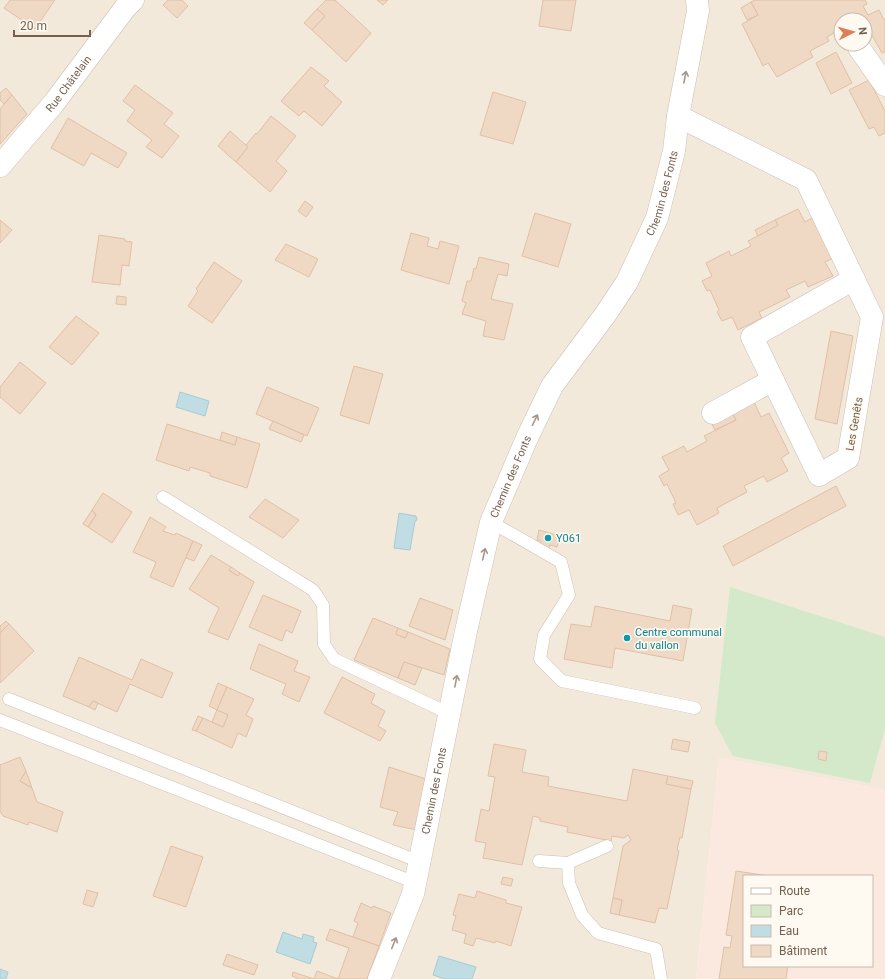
<svg xmlns="http://www.w3.org/2000/svg" width="885" height="979" font-family="Roboto,sans-serif">
  <rect width="100%" height="100%" fill="#fbf6eb"/>
  <path fill="#f3e9da" fill-rule="evenodd" d="M 0,0 L 885,0 L 885,790 L 719,758 L 696,979 L 0,979 ZM 841,20 L 865,20 L 865,44 L 841,44 Z"/>
  <path fill="#fbe9e0" fill-rule="evenodd" d="M 719,758 L 885,790 L 885,979 L 696,979 ZM 744,876 L 872,876 L 872,966 L 744,966 Z"/>
  <polygon fill="#d4e9c9" points="730,587 885,637 885,729 870,783 733,756 715,723"/>
  <g fill="#c0dde4" stroke="#a7cbd5">
    <polygon points="180,392 209,401 205,416 176,407"/>
    <polygon points="399,513 416,516 417,520 415,521 410,550 394,548"/>
    <polygon points="283,932 302,939 303,934 314,937 313,942 317,943 310,964 276,952"/>
    <polygon points="439,956 476,967 472,979 445,979 433,975"/>
    <polygon points="0,969 8,972 6,979 0,979"/>
  </g>
  <g fill="#efd8c4" stroke="#e0c0a6">
    <polygon points="10,0 55,0 35,29 4,8"/>
    <polygon points="168,0 182,0 188,6 177,18 163,5"/>
    <polygon points="326,0 335,0 371,33 346,62 312,30 325,16 317,9"/>
    <polygon points="377,0 388,0 383,5"/>
    <polygon points="543,0 576,0 571,31 539,26"/>
    <polygon points="755,0 865,0 867,4 863,6 868,15 879,10 884,20 885,19 885,52 882,53 869,30 865,32 865,20 841,20 841,29 827,37 829,41 810,51 813,57 777,77 768,63 763,66 742,24 758,15 751,2"/>
    <polygon points="751,2 758,15 747,20 741,8"/>
    <polygon points="317,9 325,16 312,30 304,23"/>
    <polygon points="836,52 852,83 831,94 816,63"/>
    <polygon points="311,67 329,81 324,86 342,102 322,126 304,111 299,116 281,101"/>
    <polygon points="869,80 885,111 885,133 879,136 874,127 869,129 849,90"/>
    <polygon points="135,85 173,113 164,124 179,136 162,158 146,147 152,140 127,121 135,110 123,101"/>
    <polygon points="6,88 12,95 4,104 0,100 0,93"/>
    <polygon points="493,92 526,102 513,144 480,135"/>
    <polygon points="12,95 27,114 0,144 0,109"/>
    <polygon points="271,116 296,136 276,161 287,171 270,192 236,162 248,147 246,145 256,133 257,134"/>
    <polygon points="68,118 127,153 118,168 91,153 84,166 51,148"/>
    <polygon points="230,131 248,147 236,162 218,146"/>
    <polygon points="305,201 313,207 306,217 298,211"/>
    <polygon points="798,209 805,222 812,218 833,258 825,262 833,276 808,287 805,281 786,290 790,297 759,312 762,318 738,330 732,317 722,321 717,312 719,310 710,290 707,291 702,281 712,276 706,263 729,251 731,256 751,246 748,241 778,225 775,220"/>
    <polygon points="535,213 571,224 558,267 522,256"/>
    <polygon points="0,220 12,230 0,243"/>
    <polygon points="775,220 778,225 758,236 755,230"/>
    <polygon points="411,233 429,238 427,246 438,249 440,241 459,246 449,284 401,270"/>
    <polygon points="99,235 125,239 125,241 132,242 129,266 122,265 120,285 92,282"/>
    <polygon points="286,244 318,259 309,277 275,260"/>
    <polygon points="479,257 509,264 507,276 498,274 491,299 513,304 504,340 483,336 486,321 462,314 466,303 462,301 467,281 471,281 474,268 476,269"/>
    <polygon points="214,262 242,281 212,323 188,306 198,291 196,289"/>
    <polygon points="117,296 126,297 126,305 116,304"/>
    <polygon points="76,316 99,333 72,365 49,347"/>
    <polygon points="831,331 853,336 837,424 815,419"/>
    <polygon points="20,362 46,383 20,414 0,397 0,387"/>
    <polygon points="354,366 383,374 369,424 340,415"/>
    <polygon points="267,387 319,408 307,436 256,414"/>
    <polygon points="754,402 761,417 769,413 789,453 781,458 788,471 767,482 764,476 744,486 747,492 717,508 719,513 697,525 689,510 678,515 673,504 676,503 667,484 664,486 659,476 669,470 662,457 684,446 687,452 707,441 704,436 736,420 732,413"/>
    <polygon points="732,413 736,420 715,430 712,424"/>
    <polygon points="273,421 304,435 301,442 269,429"/>
    <polygon points="167,424 235,445 237,437 260,444 247,488 210,476 210,473 190,467 189,471 156,460"/>
    <polygon points="222,432 237,437 235,445 220,440"/>
    <polygon points="836,486 846,506 733,566 723,546"/>
    <polygon points="103,493 132,512 112,543 88,527 96,515 92,510"/>
    <polygon points="265,499 299,520 283,538 249,517"/>
    <polygon points="92,510 96,515 88,527 83,524"/>
    <polygon points="150,517 166,527 163,531 175,535 176,533 193,541 173,587 150,577 156,562 133,552"/>
    <polygon points="539,530 560,536 557,547 550,545 549,548 540,545 541,541 537,540"/>
    <polygon points="193,541 202,545 194,561 186,558"/>
    <polygon points="211,555 231,567 229,570 238,576 240,573 254,582 228,640 208,632 219,608 189,589"/>
    <polygon points="231,567 240,573 238,576 229,570"/>
    <polygon points="263,595 301,611 292,633 286,630 282,641 249,627"/>
    <polygon points="420,598 453,610 445,640 409,626"/>
    <polygon points="673,605 692,609 683,661 615,648 612,668 564,659 571,624 591,627 595,606 670,621"/>
    <polygon points="373,618 398,628 396,634 405,638 408,632 450,649 444,675 404,662 398,678 354,660"/>
    <polygon points="6,621 9,624 0,633 0,626"/>
    <polygon points="9,624 34,651 0,683 0,633"/>
    <polygon points="398,628 408,632 405,638 396,634"/>
    <polygon points="259,644 298,661 294,671 310,677 299,702 282,694 286,684 250,669"/>
    <polygon points="79,657 132,680 141,659 173,673 162,698 130,684 117,712 93,701 89,707 63,696"/>
    <polygon points="404,662 422,668 415,685 398,678"/>
    <polygon points="342,677 375,694 371,703 385,711 378,726 386,731 380,741 324,713"/>
    <polygon points="218,683 227,687 217,710 209,706"/>
    <polygon points="227,687 254,699 246,715 253,719 246,737 238,733 232,748 196,731 203,718 223,727 228,715 217,710"/>
    <polygon points="93,701 98,703 95,710 89,707"/>
    <polygon points="217,710 228,715 223,727 212,722"/>
    <polygon points="198,716 203,718 196,731 192,730"/>
    <polygon points="673,739 690,742 688,752 671,749"/>
    <polygon points="494,744 526,750 522,772 549,777 548,786 627,801 633,769 668,776 666,784 691,789 682,838 680,837 677,850 679,851 667,909 659,908 655,923 619,915 622,900 613,898 623,846 631,840 628,835 624,838 612,836 611,841 567,832 568,827 540,821 540,818 533,816 522,865 483,858 486,843 475,841 481,809 489,811 495,777 488,776"/>
    <polygon points="819,751 827,752 826,761 818,759"/>
    <polygon points="20,757 26,771 20,781 32,788 37,802 63,812 57,832 29,822 28,825 3,816 0,811 0,765"/>
    <polygon points="389,767 429,780 417,830 393,825 398,812 380,807"/>
    <polygon points="26,771 32,788 20,781"/>
    <polygon points="668,776 693,781 691,789 666,784"/>
    <polygon points="171,846 203,857 186,907 153,896"/>
    <polygon points="736,871 769,876 744,876 744,966 788,966 786,979 719,979 724,947 730,948 732,936 726,935"/>
    <polygon points="503,877 513,879 511,886 501,884"/>
    <polygon points="87,890 98,893 93,907 83,904"/>
    <polygon points="477,891 506,900 506,903 522,907 511,946 496,941 495,943 476,938 473,946 464,943 466,934 452,930 456,916 453,915 459,894 475,898"/>
    <polygon points="613,898 622,900 619,915 610,913"/>
    <polygon points="361,903 372,908 373,906 391,913 379,946 353,937 358,923 354,921"/>
    <polygon points="330,929 379,946 367,979 338,979 349,948 326,940"/>
    <polygon points="227,954 258,965 254,975 223,965"/>
    <polygon points="317,971 338,979 340,979 314,979"/>
    <polygon points="293,972 314,979 299,979 292,976"/>
  </g>
  <g fill="none" stroke-linecap="round" stroke-linejoin="round">
    <g stroke="#cdbfb1" stroke-width="13">
      <g id="service">
        <polyline points="163,497 313,590 323,605 324,644 334,659 450,714"/>
        <polyline points="491,522 561,562 569,595 544,635 540,659 562,681 695,708"/>
        <polyline points="9,699 420,862"/>
        <polyline points="0,720 416,883"/>
        <polyline points="539,861 568,863 569,883 582,915 598,933 656,949 661,979"/>
        <polyline points="568,863 607,846"/>
      </g>
    </g>
    <g stroke="#cdbfb1" stroke-width="23">
      <g id="minor">
        <polyline points="859,48 885,85"/>
        <polyline points="678,116 806,180 872,317 848,458 819,475 752,337 854,279"/>
        <polyline points="713,413 773,380"/>
        <path id="s1" d="M 379,979 L 413,894 L 466,631 L 491,522 L 527,438 L 552,386 L 605,315 L 627,282 L 657,218 L 674,151 L 678,116 L 698,11 L 697,0"/>
      </g>
    </g>
    <g stroke="#cdbfb1" stroke-width="23">
      <g id="tertiary">
        <path id="s2" d="M 0,166 L 54,103 L 125,8 L 133,0"/>
      </g>
    </g>
    <use href="#service" stroke="#fff" stroke-width="12"/>
    <use href="#minor" stroke="#fff" stroke-width="22"/>
    <use href="#tertiary" stroke="#fff" stroke-width="22"/>
  </g>
  <defs><path id="oneway-shaft" d="M-6 0H5M1.5-3L5.5 0L1.5 3" fill="none" stroke-width="1.6" stroke-linecap="round" stroke-linejoin="round"/></defs>
  <g stroke="#a5978d">
    <use href="#oneway-shaft" transform="translate(685 77) rotate(-79)"/>
    <use href="#oneway-shaft" transform="translate(535 420) rotate(-64)"/>
    <use href="#oneway-shaft" transform="translate(484 554) rotate(-77)"/>
    <use href="#oneway-shaft" transform="translate(456 681) rotate(-79)"/>
    <use href="#oneway-shaft" transform="translate(394 943) rotate(-68)"/>
  </g>
  <g fill="#0f9aa8" stroke="#fefaf1" stroke-width="1.5">
    <circle cx="548" cy="538" r="4"/>
    <circle cx="627" cy="638" r="4"/>
  </g>
  <g text-anchor="middle" stroke-width="3" stroke-linejoin="round" paint-order="stroke">
    <g font-size="11" fill="#755f4f" stroke="#fefaf1">
      <text dy="4" stroke="none"><textPath href="#s2" startOffset="107">Rue Châtelain</textPath></text>
      <text dy="4" stroke="none"><textPath href="#s1" startOffset="845">Chemin des Fonts</textPath></text>
      <text transform="translate(854 424) rotate(-80)" y="4">Les Genêts</text>
      <text dy="4" stroke="none"><textPath href="#s1" startOffset="521">Chemin des Fonts</textPath></text>
      <text dy="4" stroke="none"><textPath href="#s1" startOffset="197">Chemin des Fonts</textPath></text>
    </g>
    <g font-size="11" fill="#0d838f" stroke="#fefaf1" text-anchor="start">
      <text x="556" y="542">Y061</text>
      <text x="635" y="636">Centre communal<tspan x="635" dy="13">du vallon</tspan></text>
    </g>
  </g>
  <rect x="743" y="875" width="130" height="92" fill="#fefaf1" stroke="#c7bcb0"/>
  <rect x="751" y="888" width="20" height="6" fill="#ffffff" stroke="#c7bcb0"/>
  <text x="779" y="895" font-size="12" fill="#755f4f">Route</text>
  <rect x="751" y="905" width="20" height="12" fill="#d4e9c9" stroke="#c7bcb0"/>
  <text x="779" y="915" font-size="12" fill="#755f4f">Parc</text>
  <rect x="751" y="925" width="20" height="12" fill="#c0dde4" stroke="#c7bcb0"/>
  <text x="779" y="935" font-size="12" fill="#755f4f">Eau</text>
  <rect x="751" y="945" width="20" height="12" fill="#efd8c4" stroke="#c7bcb0"/>
  <text x="779" y="955" font-size="12" fill="#755f4f">Bâtiment</text>
  <g transform="translate(853 32) rotate(84)"><circle r="19" fill="#fefaf1" stroke="#c7bcb0"/>
  <path d="M0-3L7 15L0 10L-7 15Z" fill="#dc7f59"/>
  <text y="-6" font-size="11" font-weight="bold" text-anchor="middle" fill="#755f4f">N</text>
  </g>
  <path d="M14 30v6h76v-6" fill="none" stroke="#755f4f" stroke-width="2"/>
  <text x="20" y="30" font-size="12" fill="#755f4f" stroke="#fefaf1" stroke-width="3" paint-order="stroke">20 m</text>
</svg>
